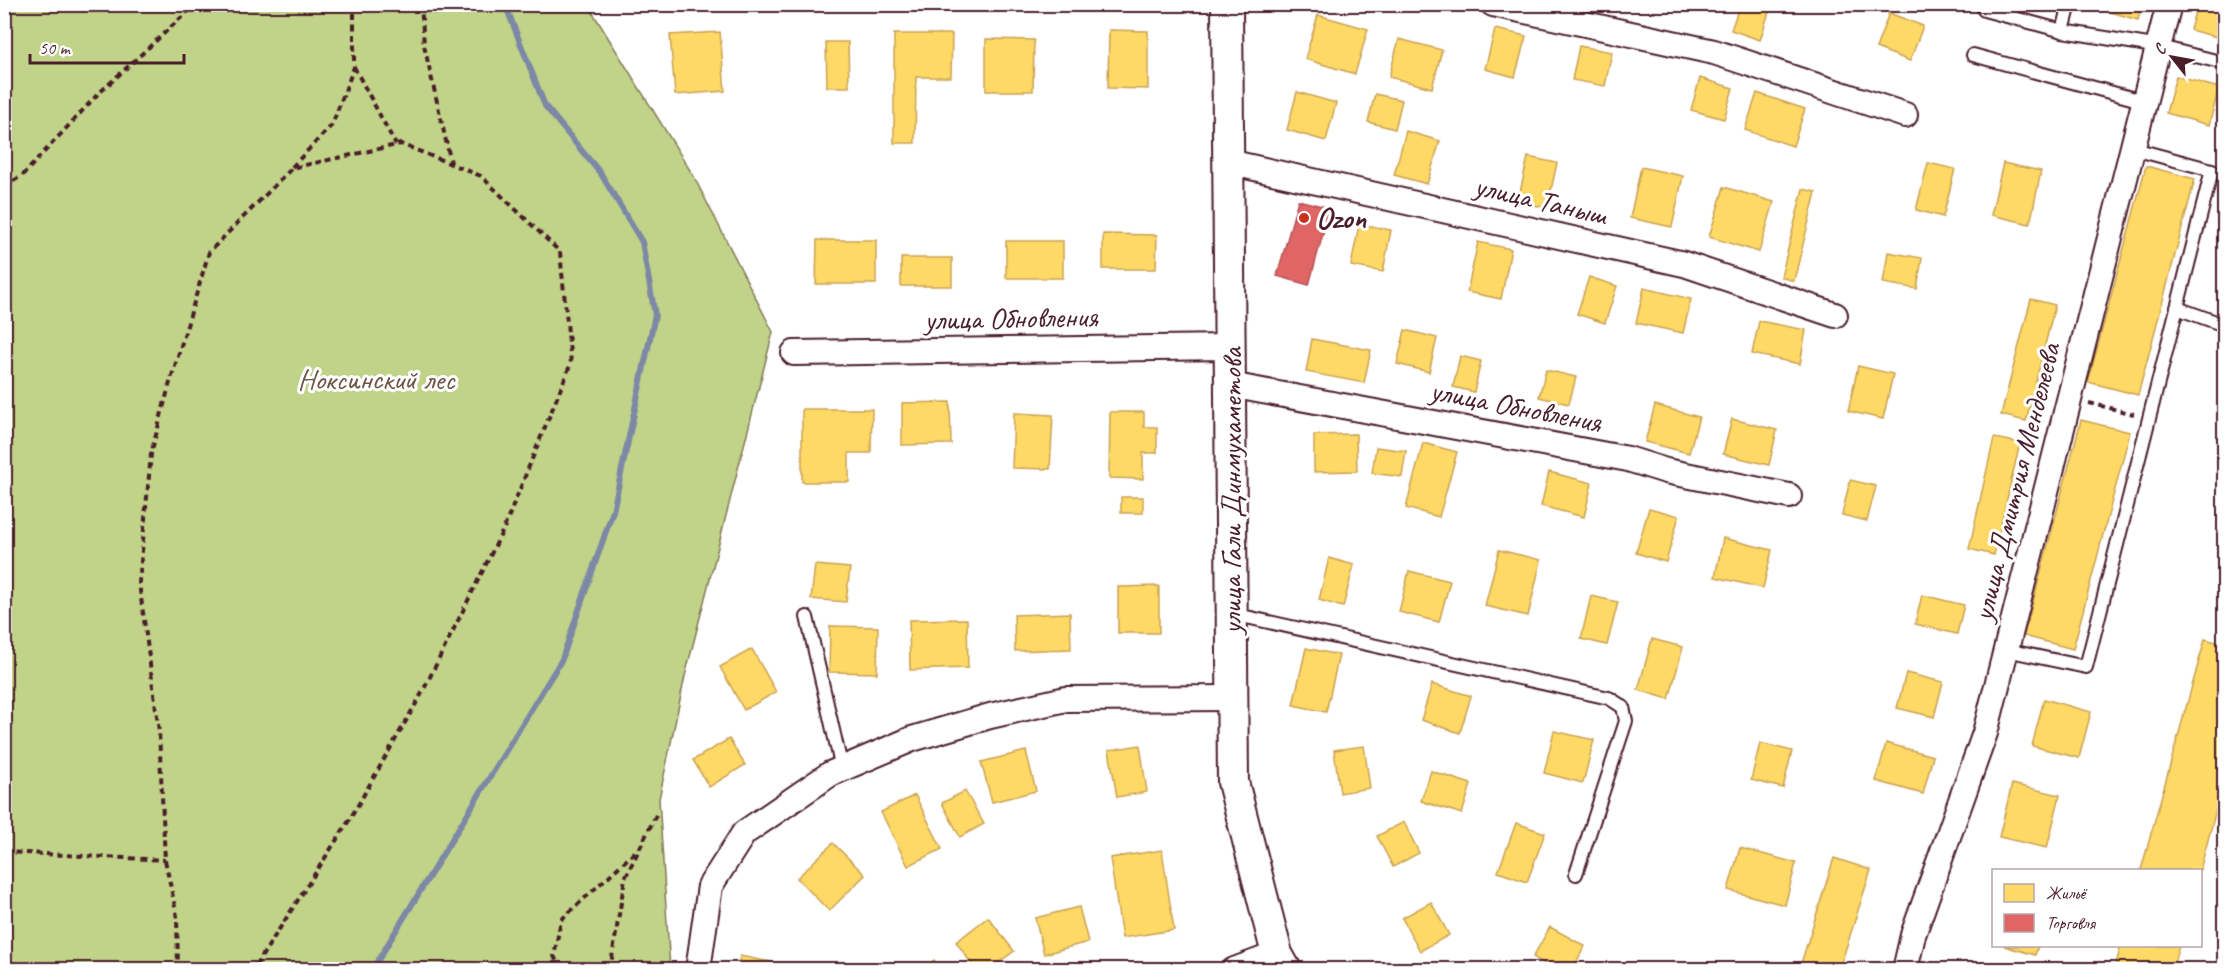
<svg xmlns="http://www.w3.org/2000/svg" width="2229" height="974" font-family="Caveat,sans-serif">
  <rect width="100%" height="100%" fill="#fff"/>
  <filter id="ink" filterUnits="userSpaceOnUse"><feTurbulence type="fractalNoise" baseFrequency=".0167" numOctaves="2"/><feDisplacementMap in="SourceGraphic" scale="12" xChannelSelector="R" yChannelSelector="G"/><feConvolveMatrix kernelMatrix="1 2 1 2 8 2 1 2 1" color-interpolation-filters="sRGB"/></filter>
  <g filter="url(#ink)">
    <polygon fill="#c1d388" stroke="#86795a" stroke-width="1.5" points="4,5 588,5 693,175 773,332 685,676 659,799 670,969 5,969"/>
    <g fill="#ffd966" stroke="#c9a154" stroke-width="1.5">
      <polygon points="1676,4 1692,4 1691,9"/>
      <polygon points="1740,4 1757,4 1770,9 1760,40 1731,30"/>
      <polygon points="2098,4 2142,4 2138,20 2097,8"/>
      <polygon points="2197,4 2224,4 2224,39 2190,30"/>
      <polygon points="1889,13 1923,26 1910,61 1876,48"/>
      <polygon points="1318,15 1368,29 1355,74 1305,59"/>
      <polygon points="1495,29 1526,36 1515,77 1485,69"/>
      <polygon points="1109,30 1148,31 1148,89 1108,88"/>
      <polygon points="720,32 725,91 675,95 670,35"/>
      <polygon points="894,34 952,34 951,77 916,77 915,143 894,143"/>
      <polygon points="986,39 1034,40 1033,91 986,91"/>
      <polygon points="1399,39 1442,50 1432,88 1389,77"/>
      <polygon points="826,42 848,42 849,87 827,87"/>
      <polygon points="1579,46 1612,52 1605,86 1572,80"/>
      <polygon points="2176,76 2219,88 2209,125 2166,113"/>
      <polygon points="1700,78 1733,88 1724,119 1691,110"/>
      <polygon points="1297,92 1336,103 1326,141 1287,130"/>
      <polygon points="1757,93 1805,109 1793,146 1745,130"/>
      <polygon points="1375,94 1402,100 1395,129 1368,122"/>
      <polygon points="1406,131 1440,141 1427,184 1394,175"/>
      <polygon points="1528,157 1557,163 1547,208 1518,201"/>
      <polygon points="1928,163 1955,169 1943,217 1916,210"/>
      <polygon points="2003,163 2041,171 2030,224 1991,215"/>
      <polygon points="2146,166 2195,179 2138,395 2088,382"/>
      <polygon points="1641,167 1683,176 1672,227 1630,218"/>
      <polygon points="1724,187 1774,202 1759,252 1709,237"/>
      <polygon points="1803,189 1816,192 1794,281 1781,277"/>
      <polygon points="1359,224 1391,230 1383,272 1351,266"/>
      <polygon points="1103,234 1157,235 1156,269 1103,269"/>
      <polygon points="817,240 876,240 876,284 816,284"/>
      <rect x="1006" y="241" width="57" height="37"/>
      <polygon points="1478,242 1511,249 1501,299 1467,292"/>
      <polygon points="1888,252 1922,258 1917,289 1883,283"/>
      <rect x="901" y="258" width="51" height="28"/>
      <polygon points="1589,277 1617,286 1605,323 1577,314"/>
      <polygon points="1644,288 1691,299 1683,333 1636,323"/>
      <polygon points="2031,299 2055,305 2026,421 2001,415"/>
      <polygon points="1759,321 1806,330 1800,364 1752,354"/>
      <polygon points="1405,330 1437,338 1429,372 1397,364"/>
      <polygon points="1312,339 1371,350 1364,383 1306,372"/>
      <polygon points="1460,356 1481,361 1474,392 1453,387"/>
      <polygon points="1858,366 1893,374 1883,419 1848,411"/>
      <polygon points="1546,370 1576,377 1569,404 1539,397"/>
      <polygon points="950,402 951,444 902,445 902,403"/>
      <polygon points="1655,405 1699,417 1689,453 1645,442"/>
      <polygon points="802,409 872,409 871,453 849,453 849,482 802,482"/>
      <polygon points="1110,412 1144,412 1144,427 1157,427 1157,453 1143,453 1143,479 1109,478"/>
      <polygon points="1014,413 1053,415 1050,469 1012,468"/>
      <polygon points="1732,419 1777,430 1769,465 1723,454"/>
      <polygon points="2081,420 2130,432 2073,649 2024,636"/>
      <polygon points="1356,434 1357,471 1314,472 1314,435"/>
      <polygon points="1994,438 2020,443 1994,555 1969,549"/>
      <polygon points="1423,443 1457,452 1439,517 1406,508"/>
      <polygon points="1376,447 1406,451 1402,477 1372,473"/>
      <polygon points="1549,472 1592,483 1584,517 1541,506"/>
      <polygon points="1850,480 1876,486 1867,521 1842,515"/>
      <rect x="1121" y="497" width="22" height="16"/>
      <polygon points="1649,508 1679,516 1666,562 1636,553"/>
      <polygon points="1723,538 1772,550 1763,588 1715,577"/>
      <polygon points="1499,550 1541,560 1528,616 1485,606"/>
      <polygon points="1329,558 1354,565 1343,607 1319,600"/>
      <polygon points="815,565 850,568 846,602 811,599"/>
      <polygon points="1409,571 1450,581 1439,622 1399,612"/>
      <polygon points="1159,586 1159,633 1118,633 1118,587"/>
      <polygon points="1922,595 1964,605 1957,634 1915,624"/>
      <polygon points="1591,596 1618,602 1607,645 1581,639"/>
      <polygon points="1070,613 1071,649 1015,651 1014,615"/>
      <polygon points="967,619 968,668 910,670 909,620"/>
      <polygon points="830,626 878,627 877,673 829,672"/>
      <polygon points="1652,639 1683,647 1669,699 1638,690"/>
      <polygon points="2205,639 2224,644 2224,780 2200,870 2141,870"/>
      <polygon points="1306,648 1339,655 1326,712 1293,705"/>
      <polygon points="752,649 776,692 744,710 720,667"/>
      <polygon points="1906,673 1943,682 1934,717 1897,708"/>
      <polygon points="1432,684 1471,696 1460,733 1421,720"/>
      <polygon points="2044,699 2091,712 2079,758 2032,746"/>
      <polygon points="1554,731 1594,740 1583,783 1544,773"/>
      <polygon points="729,739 745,765 709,787 693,760"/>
      <polygon points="1760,743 1792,751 1783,788 1751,780"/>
      <polygon points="1886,743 1933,756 1923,794 1876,781"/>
      <polygon points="1140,745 1147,792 1117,797 1109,750"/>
      <polygon points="1364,746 1370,788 1340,793 1334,750"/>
      <polygon points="1026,751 1036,791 992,802 981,762"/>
      <polygon points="1431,771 1471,784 1462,814 1421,801"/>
      <polygon points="2012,784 2060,795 2047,848 1999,837"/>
      <polygon points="965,791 984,824 960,837 942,803"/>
      <polygon points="915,795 942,849 908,866 881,812"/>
      <polygon points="1404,822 1419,853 1393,867 1377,836"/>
      <polygon points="1516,823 1545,833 1527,882 1498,872"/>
      <polygon points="833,843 865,875 829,911 797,878"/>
      <polygon points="1740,848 1796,863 1785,905 1728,890"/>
      <polygon points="1162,850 1174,930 1122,938 1110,858"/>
      <polygon points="1834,858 1871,870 1839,970 1799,970"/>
      <polygon points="1431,902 1449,935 1420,951 1402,918"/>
      <polygon points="1079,907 1088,942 1044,954 1035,918"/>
      <polygon points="988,917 1014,951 989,970 976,970 956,942"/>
      <polygon points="1550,927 1585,946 1572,970 1555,970 1533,957"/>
      <polygon points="2004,946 2038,946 2035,955"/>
      <polygon points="2121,946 2179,946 2172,970 2114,970"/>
      <polygon points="740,956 782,964 781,970 737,970"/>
      <polygon points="934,960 941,970 921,970"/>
    </g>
    <polygon fill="#e06666" stroke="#b35154" stroke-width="1.5" points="1298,200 1330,208 1309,285 1277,276"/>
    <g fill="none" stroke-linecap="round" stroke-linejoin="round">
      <polyline stroke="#7b88a6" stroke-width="6" points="372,970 562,659 613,511 655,315 642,242 601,174 545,106 505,4"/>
      <g stroke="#4a1f2b" stroke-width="16">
        <g id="service">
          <polyline points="2070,4 2063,31 2160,47 2224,63"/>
          <polyline points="1984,10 2063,31"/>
          <polyline points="1973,55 2146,102"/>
          <polyline points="2177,308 2224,325"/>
          <polyline points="1233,614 1609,698 1623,707 1626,721 1576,874"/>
          <polyline points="807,617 842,769"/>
          <polyline points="2006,650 2086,667 2212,170 2134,149"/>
        </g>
      </g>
      <g stroke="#4a1f2b" stroke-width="28">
        <g id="minor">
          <polyline points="1493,4 1714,52 1905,115"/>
          <polyline points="1228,162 1684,264 1835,315"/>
          <polyline points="794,353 1229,347"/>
          <polyline points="1230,385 1628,459 1666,471 1789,496"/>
          <polyline points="698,970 710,886 744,833 830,774 912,739 990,716 1066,699 1232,698"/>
          <polyline points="1234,970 1277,954"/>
          <polyline points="1905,970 1913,935 1985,733 2169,4"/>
        </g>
      </g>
      <g stroke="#4a1f2b" stroke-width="34">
        <polyline id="tertiary" points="1227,4 1233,782 1277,954 1286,970"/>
      </g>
      <g stroke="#4a1f2b" stroke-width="4" stroke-dasharray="6 4.5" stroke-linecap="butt">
        <polyline points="99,4 116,10 121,4"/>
        <polyline points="421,4 424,45 451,163"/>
        <polyline points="354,67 396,145"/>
        <polyline points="292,167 332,125 354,67 354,4"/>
        <polyline points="4,186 22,176 97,95 196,4"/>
        <polyline points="2089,403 2134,414"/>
        <polyline points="4,852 165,860"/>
        <polyline points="178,970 177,916 165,860 159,731 139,583 151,454 169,386 209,252 292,168 401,144 481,176 560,252 571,363 504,528 422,693 350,819 253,970"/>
        <polyline points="561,970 554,956 561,920 637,850"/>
        <polyline points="610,970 625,878 657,813"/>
      </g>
      <use href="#service" stroke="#fff" stroke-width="12"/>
      <use href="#minor" stroke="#fff" stroke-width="24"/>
      <use href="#tertiary" stroke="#fff" stroke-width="30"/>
    </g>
  </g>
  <circle fill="#c8321e" stroke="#fff" stroke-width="2" cx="1304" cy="218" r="6"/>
  <g text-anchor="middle" stroke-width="6" stroke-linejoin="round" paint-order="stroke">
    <g font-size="30" fill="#4a1f2b" stroke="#fff">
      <text transform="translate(1541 200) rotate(13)" y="10">улица Таныш</text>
      <text transform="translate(1011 318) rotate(-1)" y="10">улица Обновления</text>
      <text transform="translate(1516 406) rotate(11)" y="10">улица Обновления</text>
      <text transform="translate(2016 482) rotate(-76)" y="10">улица Дмитрия Менделеева</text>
      <text transform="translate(1231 491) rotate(-90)" y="10">улица Гали Динмухаметова</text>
    </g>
    <g font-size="30" font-weight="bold" fill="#4a1f2b" stroke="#fff" text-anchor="start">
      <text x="1316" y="228">Ozon</text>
    </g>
    <g font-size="30" fill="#6e5547" stroke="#fff">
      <text x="376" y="389">Ноксинский лес</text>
    </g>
  </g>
  <rect width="2229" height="974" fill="none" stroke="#fff" stroke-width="24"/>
  <rect x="12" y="12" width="2205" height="950" fill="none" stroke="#4a1f2b" stroke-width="2" filter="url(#ink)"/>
  <rect x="1992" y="869" width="210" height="78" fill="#ffffff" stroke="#b7a5aa" stroke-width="1.5"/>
  <rect x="2004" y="884" width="30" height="18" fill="#ffd966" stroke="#b7a5aa" stroke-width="1.5"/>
  <text x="2046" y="899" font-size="18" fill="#4a1f2b">Жильё</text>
  <rect x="2004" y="914" width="30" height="18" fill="#e06666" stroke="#b7a5aa" stroke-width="1.5"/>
  <text x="2046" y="929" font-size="18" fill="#4a1f2b">Торговля</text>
  <g transform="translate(2172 57) rotate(301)" stroke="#ffffff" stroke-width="4.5" paint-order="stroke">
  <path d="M0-4.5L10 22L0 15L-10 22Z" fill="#4a1f2b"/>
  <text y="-9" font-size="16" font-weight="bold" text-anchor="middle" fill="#4a1f2b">С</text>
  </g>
  <path d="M30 54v9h154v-9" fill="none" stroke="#4a1f2b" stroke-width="3"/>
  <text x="39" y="54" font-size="18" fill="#4a1f2b" stroke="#ffffff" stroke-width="4.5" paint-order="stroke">50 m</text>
</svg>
